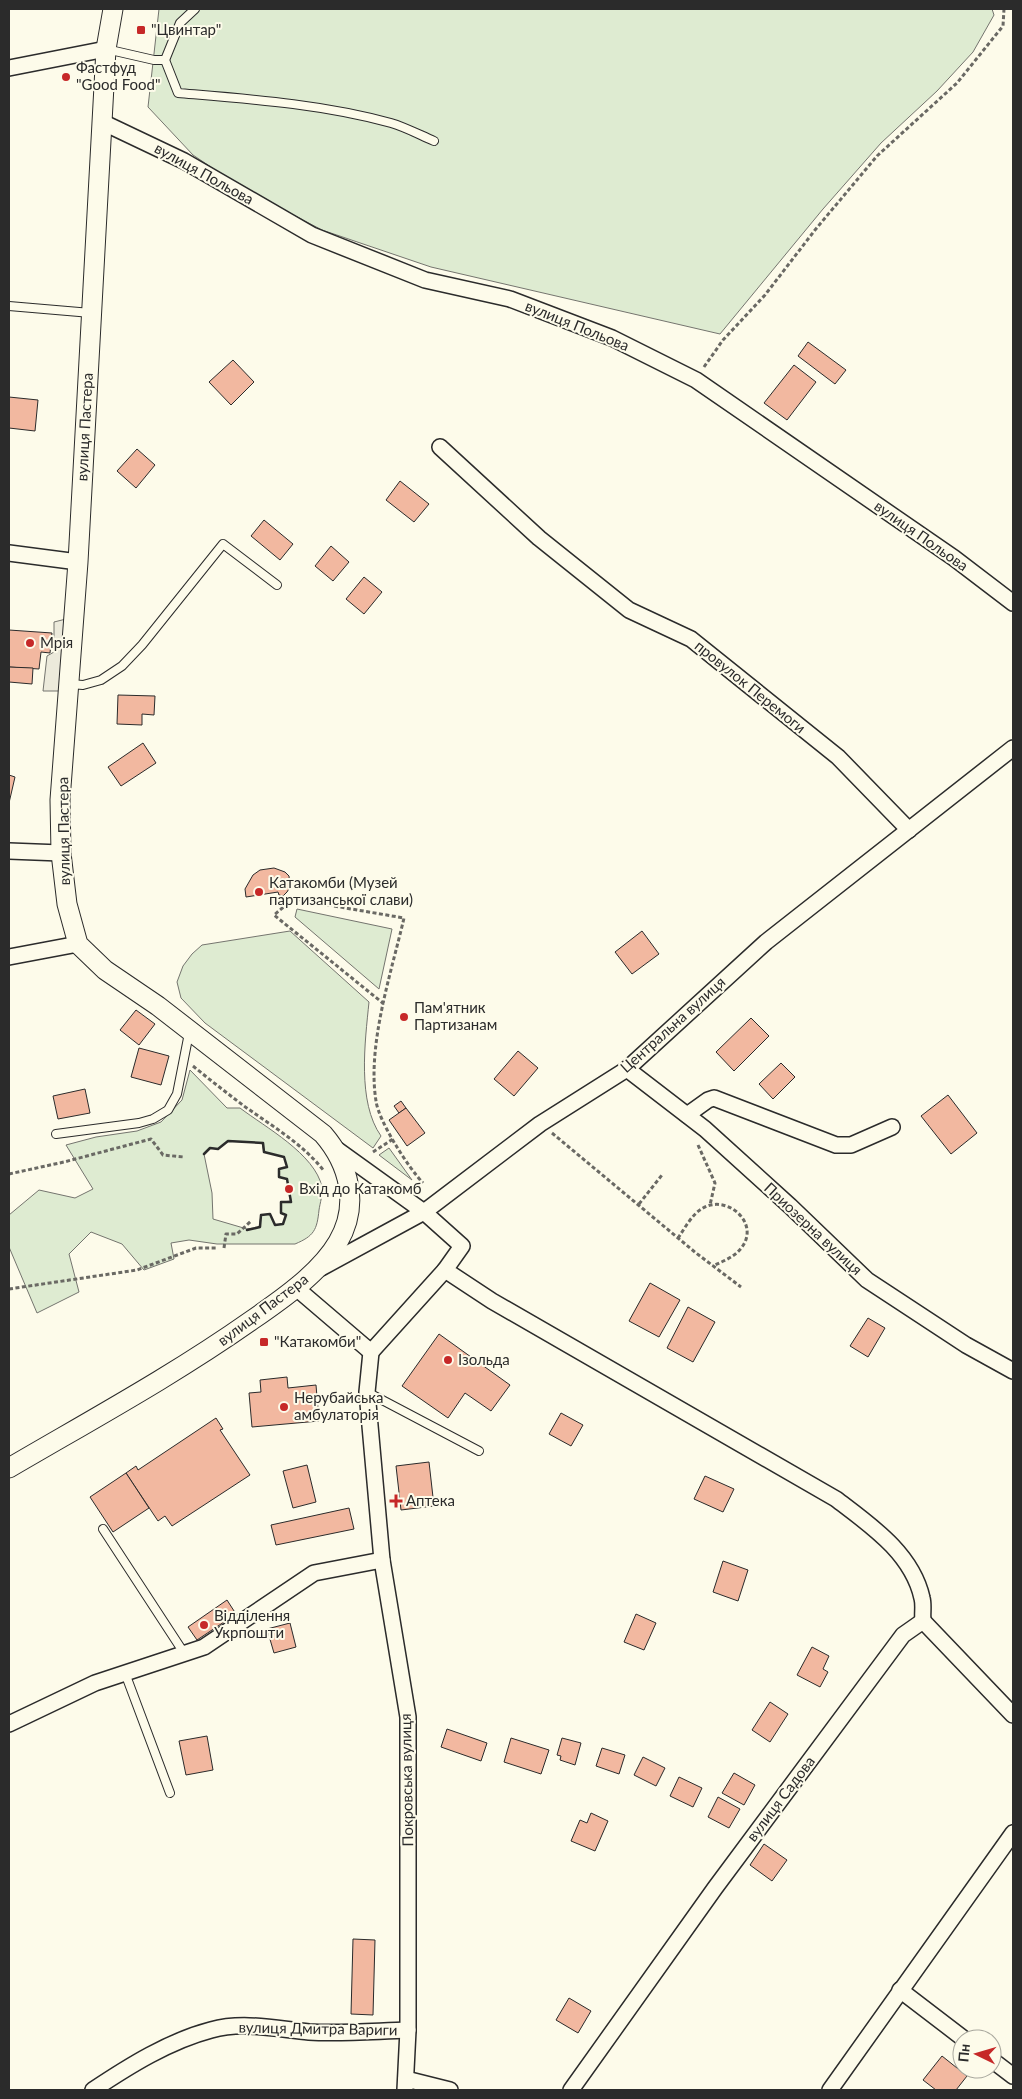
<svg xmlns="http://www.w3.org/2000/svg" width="1022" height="2099" font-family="Lato,sans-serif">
  <rect width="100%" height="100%" fill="#fdfbea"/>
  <g fill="#deebd1" stroke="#74746e" fill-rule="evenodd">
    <polygon points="159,9 992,9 994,15 973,52 937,91 881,143 823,209 720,334 431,267 322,230 242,188 193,155 148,107"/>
    <polygon points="297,909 392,929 379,989 295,917"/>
    <path d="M 290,931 L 369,1002 C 365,1042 357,1102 381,1136 L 373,1148 L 205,1023 L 181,998 L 177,982 L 183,966 L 192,954 L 202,945 Z"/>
    <path d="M 190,1070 L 227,1108 L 240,1108 C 265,1127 315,1154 322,1187 C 323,1194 320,1203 319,1210 C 317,1230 314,1236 295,1244 L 217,1244 L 189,1240 L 171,1243 L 174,1259 L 144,1270 L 122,1244 L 91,1232 L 69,1254 L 79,1292 L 37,1313 L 9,1247 L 9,1215 L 39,1190 L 75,1198 L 93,1189 L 66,1145 L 96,1137 L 137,1131 L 161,1122 L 182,1100 ZM 228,1141 L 262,1143 L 264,1152 L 284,1157 L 287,1167 L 279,1169 L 279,1177 L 287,1179 L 291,1201 L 281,1202 L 281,1213 L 286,1215 L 283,1224 L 275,1225 L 270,1214 L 261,1215 L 259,1227 L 247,1229 L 213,1219 L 212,1193 L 204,1154 L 210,1148 L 218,1149 Z"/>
    <polygon points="389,1148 412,1180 379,1155"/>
  </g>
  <polygon fill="#eceadb" stroke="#74746e" points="70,618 64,691 43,691 47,656 54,652 54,622"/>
  <g fill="#f2b8a0" stroke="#2b2b2b">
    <polygon points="808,342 846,370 835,384 798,356"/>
    <polygon points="233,360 254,382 231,405 209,382"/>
    <polygon points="794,365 816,382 787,420 764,403"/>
    <polygon points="9,397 38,400 35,431 9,428"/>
    <polygon points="137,449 155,465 136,488 117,471"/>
    <polygon points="400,481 429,504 414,522 386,500"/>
    <polygon points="264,520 293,544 280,560 251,536"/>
    <polygon points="331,546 349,562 333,581 315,566"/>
    <polygon points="364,577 382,592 364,614 346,599"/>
    <polygon points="9,630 52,633 50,653 41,652 39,669 9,667"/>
    <polygon points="9,667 33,668 32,684 9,682"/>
    <polygon points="118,695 155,696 154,715 142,714 142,725 117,724"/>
    <polygon points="143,743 156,763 121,786 108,767"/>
    <polygon points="9,775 15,777 9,803"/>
    <polygon points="274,868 285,872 289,876 290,887 287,892 283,896 279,895 278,892 246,897 245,889 253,875 260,870"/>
    <polygon points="642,931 659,954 632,974 615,952"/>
    <polygon points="136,1010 155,1024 139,1045 120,1030"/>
    <polygon points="751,1018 769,1036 734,1071 716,1052"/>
    <polygon points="139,1048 169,1056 161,1085 131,1077"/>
    <polygon points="518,1051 538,1068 514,1096 494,1079"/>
    <polygon points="781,1063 795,1077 773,1099 759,1084"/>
    <polygon points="85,1089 90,1113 58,1119 53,1096"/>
    <polygon points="948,1095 977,1133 951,1154 921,1116"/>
    <polygon points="401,1101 406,1108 399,1113 394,1106"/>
    <polygon points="406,1108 425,1133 407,1146 389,1120"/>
    <polygon points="650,1283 680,1300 659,1337 629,1321"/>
    <polygon points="688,1307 715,1322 693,1362 667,1348"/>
    <polygon points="868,1318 885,1328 868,1357 850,1346"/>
    <polygon points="439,1334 510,1385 491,1411 465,1393 448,1418 402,1386"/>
    <polygon points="287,1377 288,1388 316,1385 319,1421 252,1427 249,1393 261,1392 260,1380"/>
    <polygon points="561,1413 583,1425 571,1446 549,1434"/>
    <polygon points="216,1418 223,1429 220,1430 250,1475 172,1526 165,1516 158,1521 126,1473 136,1466 138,1470"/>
    <polygon points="429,1462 434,1506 401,1510 396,1466"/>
    <polygon points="307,1465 316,1502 293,1508 283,1471"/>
    <polygon points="126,1473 149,1508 113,1532 90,1497"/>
    <polygon points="705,1476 734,1489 723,1512 694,1499"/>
    <polygon points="349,1508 354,1529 276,1545 271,1525"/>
    <polygon points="723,1561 748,1570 738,1601 713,1592"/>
    <polygon points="227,1600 236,1614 197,1640 188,1627"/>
    <polygon points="636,1614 656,1623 644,1650 624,1642"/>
    <polygon points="290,1623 296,1647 274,1653 267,1629"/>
    <polygon points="812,1647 829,1656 823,1669 828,1672 820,1687 797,1675"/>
    <polygon points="770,1702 788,1714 770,1742 752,1730"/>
    <polygon points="447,1729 487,1743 481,1761 441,1747"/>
    <polygon points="207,1736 213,1770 186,1775 179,1741"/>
    <polygon points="511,1738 549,1750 541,1774 504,1762"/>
    <polygon points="562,1738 581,1743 575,1765 560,1760 561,1756 557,1755"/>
    <polygon points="602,1748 625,1755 619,1774 596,1766"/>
    <polygon points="643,1757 665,1768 656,1786 634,1775"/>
    <polygon points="734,1773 755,1785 744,1805 722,1793"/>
    <polygon points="679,1777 702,1788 693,1807 670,1796"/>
    <polygon points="718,1797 740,1809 729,1828 708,1817"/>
    <polygon points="591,1813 608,1821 595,1851 571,1841 580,1820 587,1823"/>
    <polygon points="764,1844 787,1860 772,1881 750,1865"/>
    <polygon points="353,1939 375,1940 373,2015 351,2014"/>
    <polygon points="569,1998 591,2011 578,2033 556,2020"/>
    <polygon points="942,2056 967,2076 956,2090 936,2090 923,2080"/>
  </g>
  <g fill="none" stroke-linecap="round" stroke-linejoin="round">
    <g stroke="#2b2b2b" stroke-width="10">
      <g id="service">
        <polyline points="106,49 154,60 165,60 180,23 195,9"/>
        <path d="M 165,60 L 178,93 C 249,99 322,104 391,123 C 405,127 420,135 434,141"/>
        <polyline points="9,306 91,313"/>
        <polyline points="70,684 83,685 101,680 122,666 142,645 223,544 277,585"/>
        <polyline points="56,1134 139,1123 153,1119 168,1110 177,1094 189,1033"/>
        <polyline points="367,1392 479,1451"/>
        <polyline points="103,1529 184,1653"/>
        <polyline points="125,1673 170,1793"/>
      </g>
    </g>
    <g stroke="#2b2b2b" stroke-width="18">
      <g id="minor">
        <polyline points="9,68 106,49"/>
        <polyline points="102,122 184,161 312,235 425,280 510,299 612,338 696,380 954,558 1013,603"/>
        <polyline points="440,447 539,538 629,610 691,639 838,757 909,830"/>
        <polyline points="9,553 78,562"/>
        <polyline points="9,851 61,853"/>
        <polyline points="9,957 78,944"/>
        <polyline points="627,1069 705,1129 790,1206 867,1280 966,1345 1013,1371"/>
        <polyline points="687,1115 708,1100 714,1098 836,1145 851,1145 892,1127"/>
        <path d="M 335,1148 L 424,1212 L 462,1246 L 445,1270 L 492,1301 L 836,1499 C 870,1525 912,1553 922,1598 C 924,1605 922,1614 923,1621"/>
        <polyline points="321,1268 424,1212 540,1124 627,1069 766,942 1013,748"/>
        <polyline points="295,1287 371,1352 445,1270"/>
        <polyline points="371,1352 367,1392 382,1560 408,1717 408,2030 405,2090"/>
        <polyline points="9,1724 95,1683 204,1647 314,1573 382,1560"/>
        <polyline points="900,1990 964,2039"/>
        <polyline points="992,2060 1013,2076"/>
        <polyline points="406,2079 450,2090"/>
        <path d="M 93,2090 C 129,2066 169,2041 211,2030 C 243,2021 277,2029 309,2032 C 341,2034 375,2031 408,2030"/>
        <polyline points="571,2090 715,1888 903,1635 923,1621 1013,1715"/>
        <polyline points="830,2090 1013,1833"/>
      </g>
    </g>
    <g stroke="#2b2b2b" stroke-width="21">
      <path id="tertiary" d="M 9,1468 C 91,1420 174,1375 252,1320 C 281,1300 320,1273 338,1242 C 360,1205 349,1164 323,1134 L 158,1006 L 105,970 L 78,944 L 67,904 L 61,853 L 60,800 L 78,562 L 106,49 L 113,9"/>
    </g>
    <g stroke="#6a6964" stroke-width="3" stroke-dasharray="4 2.5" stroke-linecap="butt">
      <polyline points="704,367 723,340 765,295 815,230 877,156 957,83 1003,26 1004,9"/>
      <path d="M 384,1004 L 274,915 L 293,899 L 404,918 C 391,974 367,1045 376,1101 C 379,1122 408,1167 423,1183"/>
      <path d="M 193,1066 C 210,1080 227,1093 244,1106 C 272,1126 303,1144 324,1171"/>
      <polyline points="552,1133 696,1253 741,1287"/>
      <polyline points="698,1145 715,1183 710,1205"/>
      <polyline points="373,1152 393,1139"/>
      <polyline points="9,1174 64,1162 151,1139 163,1155 184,1157"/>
      <polyline points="639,1204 662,1175"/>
      <path d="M 678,1238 C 685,1228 692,1214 703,1208 C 727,1194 760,1223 742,1247 C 735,1257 723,1261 713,1266"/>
      <polyline points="224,1248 226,1234 237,1234 251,1221"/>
      <polyline points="9,1289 137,1270 196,1248 217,1248"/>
    </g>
    <use href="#service" stroke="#fdfbea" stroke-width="8"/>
    <use href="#minor" stroke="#fdfbea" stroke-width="15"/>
    <use href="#tertiary" stroke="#fdfbea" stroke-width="19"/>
    <polyline stroke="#2b2b2b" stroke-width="1" stroke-dasharray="6 2.5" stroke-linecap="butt" points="419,2090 420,2090"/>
    <polyline stroke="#2b2b2b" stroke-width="2.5" points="204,1154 210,1148 218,1149 228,1141 263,1143 264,1152 284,1157 287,1167 279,1169 279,1177 287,1179 291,1202 281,1202 281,1213 286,1215 283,1224 275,1225 270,1214 261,1215 260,1227 247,1230"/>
  </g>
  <g fill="#c62828" stroke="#fdfbea" stroke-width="2">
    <rect x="136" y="25" width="10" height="10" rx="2.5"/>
    <circle cx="66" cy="77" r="5"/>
    <circle cx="30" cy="643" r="5"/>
    <circle cx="259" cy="892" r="5"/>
    <circle cx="404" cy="1017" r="5"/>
    <circle cx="289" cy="1189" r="5"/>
    <rect x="259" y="1337" width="10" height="10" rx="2.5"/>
    <circle cx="448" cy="1360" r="5"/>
    <circle cx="284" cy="1407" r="5"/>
    <path d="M393.5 1493.5h5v5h5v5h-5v5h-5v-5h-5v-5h5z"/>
    <circle cx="204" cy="1625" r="5"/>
  </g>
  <g text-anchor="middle" stroke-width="4" stroke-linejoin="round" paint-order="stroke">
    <g font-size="15" fill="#2b2b2b" stroke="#fdfbea" text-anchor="start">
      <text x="151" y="35">"Цвинтар"</text>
      <text x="76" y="73">Фастфуд<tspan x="76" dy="17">"Good Food"</tspan></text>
      <text x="40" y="648">Мрія</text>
      <text x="269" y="888">Катакомби (Музей<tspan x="269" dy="17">партизанської слави)</tspan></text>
      <text x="414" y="1013">Пам'ятник<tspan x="414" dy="17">Партизанам</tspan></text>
      <text x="299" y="1194">Вхід до Катакомб</text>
      <text x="274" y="1347">"Катакомби"</text>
      <text x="458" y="1365">Ізольда</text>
      <text x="294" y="1403">Нерубайська<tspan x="294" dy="17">амбулаторія</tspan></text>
      <text x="406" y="1506">Аптека</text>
      <text x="214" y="1621">Відділення<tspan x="214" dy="17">Укрпошти</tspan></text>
    </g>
    <g font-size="15" fill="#2b2b2b" stroke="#fdfbea">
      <text transform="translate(204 174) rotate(29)" y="5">вулиця Польова</text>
      <text transform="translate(577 326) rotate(22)" y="5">вулиця Польова</text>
      <text transform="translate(85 427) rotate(-87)" y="5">вулиця Пастера</text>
      <text transform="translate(921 536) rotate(35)" y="5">вулиця Польова</text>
      <text transform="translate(750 687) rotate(39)" y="5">провулок Перемоги</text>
      <text transform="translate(64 831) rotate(-91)" y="5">вулиця Пастера</text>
      <text transform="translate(673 1025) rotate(-42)" y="5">Центральна вулиця</text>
      <text transform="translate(813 1229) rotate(43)" y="5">Приозерна вулиця</text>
      <text transform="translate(263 1310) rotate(-37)" y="5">вулиця Пастера</text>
      <text transform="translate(407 1780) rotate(-91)" y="5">Покровська вулиця</text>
      <text transform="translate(781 1799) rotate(-53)" y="5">вулиця Садова</text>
      <text transform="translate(318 2029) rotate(1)" y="5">вулиця Дмитра Вариги</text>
    </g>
  </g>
  <rect width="1022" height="2099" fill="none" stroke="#2b2b2b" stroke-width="20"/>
  <g transform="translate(977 2054) rotate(275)"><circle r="24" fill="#fdfbea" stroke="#a9a89e"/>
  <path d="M0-4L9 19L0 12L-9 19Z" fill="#c62828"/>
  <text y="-8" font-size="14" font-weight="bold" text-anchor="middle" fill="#2b2b2b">Пн</text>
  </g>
</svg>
